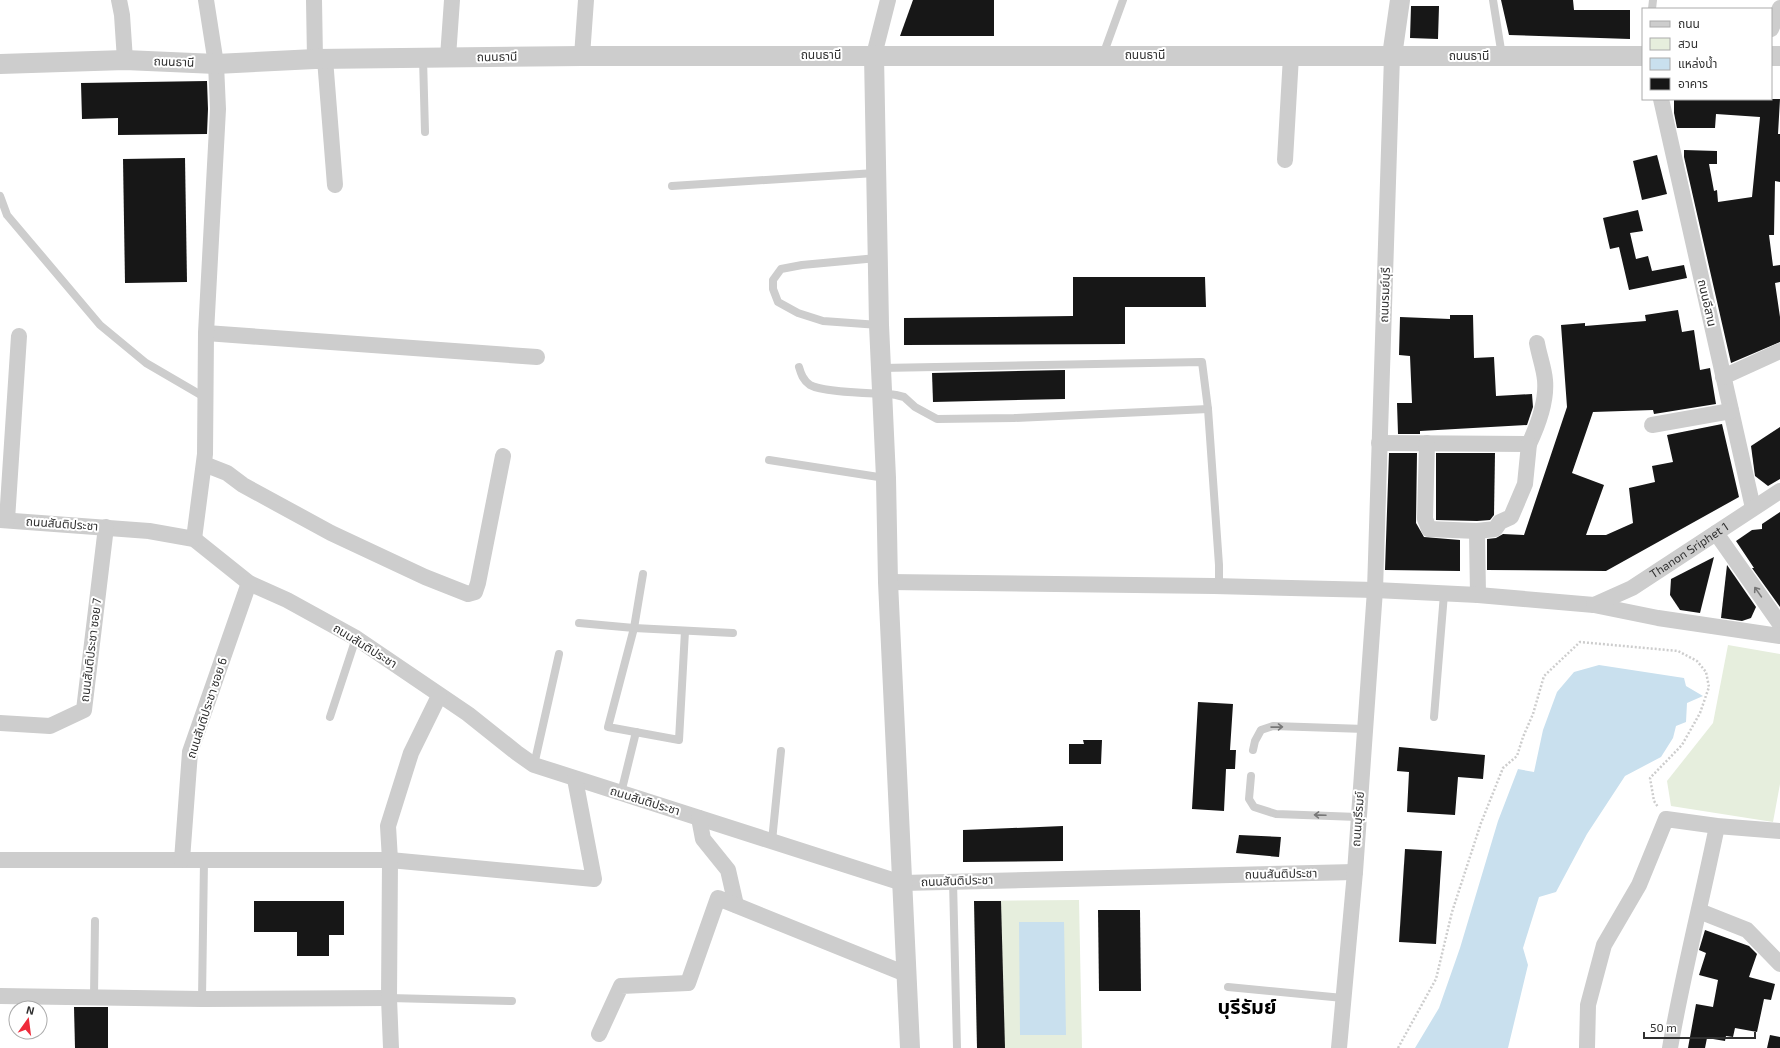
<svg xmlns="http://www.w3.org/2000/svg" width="1780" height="1048" font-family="'Exo 2','Noto Sans Thai',sans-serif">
  <rect width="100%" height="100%" fill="#fff"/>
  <g fill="#e6eedd">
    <polygon points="1728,645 1780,654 1780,784 1773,822 1671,806 1667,781 1713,723"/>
    <polygon points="1079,900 1082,1048 977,1048 974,901"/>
  </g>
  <g fill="#c9e0ee">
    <polygon points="1599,665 1684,678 1686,686 1703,696 1687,703 1686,722 1676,726 1673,738 1661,757 1625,776 1587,834 1556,892 1539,897 1523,948 1528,965 1508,1048 1415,1048 1439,1008 1460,948 1498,821 1518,769 1534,772 1543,730 1557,692 1574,672"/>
    <polygon points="1019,922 1064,922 1066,1035 1020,1035"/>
  </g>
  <g fill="#171717">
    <polygon points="913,0 994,0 994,36 900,36"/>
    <polygon points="1501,0 1573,0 1574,10 1630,10 1630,39 1509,35"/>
    <polygon points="1411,6 1439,6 1438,39 1410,38"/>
    <polygon points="207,81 208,109 207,134 118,135 118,118 82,119 81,83"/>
    <polygon points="1674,99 1780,99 1778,134 1780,134 1780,182 1775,181 1774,235 1769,235 1773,266 1780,265 1780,282 1775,283 1780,317 1780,342 1731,363 1684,157 1684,150 1717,151 1717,164 1709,164 1714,191 1717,190 1718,202 1752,197 1760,117 1716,114 1715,128 1677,128 1674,113"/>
    <polygon points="1657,155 1667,194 1642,200 1633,161"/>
    <polygon points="185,158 187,282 125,283 123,159"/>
    <polygon points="1638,210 1643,231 1630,233 1636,259 1648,256 1652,271 1684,265 1687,278 1629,290 1619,247 1610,249 1603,218"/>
    <polygon points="1073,277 1205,277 1206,307 1125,307 1125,344 904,345 904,318 1073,316"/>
    <polygon points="1678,310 1682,332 1694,330 1700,370 1710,368 1716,404 1654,414 1653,410 1593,412 1572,473 1604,485 1586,535 1606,535 1633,523 1629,488 1655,482 1652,466 1673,462 1667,435 1722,424 1739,497 1606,571 1487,570 1487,539 1496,538 1503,534 1524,535 1567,407 1561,325 1585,323 1585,326 1646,321 1645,315"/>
    <polygon points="1450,315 1473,315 1474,358 1494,357 1496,396 1532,394 1533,407 1527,425 1420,431 1420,434 1398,434 1397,403 1412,403 1410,356 1399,355 1400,317 1450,319"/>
    <polygon points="1065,370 1065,399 933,402 932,373"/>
    <polygon points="1780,427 1780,479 1768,486 1755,476 1751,446"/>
    <polygon points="1389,453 1417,453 1416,523 1424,537 1460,540 1460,571 1385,570"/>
    <polygon points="1436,453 1495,453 1494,515 1490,520 1477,521 1436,520"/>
    <polygon points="1780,512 1780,607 1752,568 1754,568 1736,541 1752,530 1762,529 1762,524"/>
    <polygon points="1714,557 1700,613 1680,610 1670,595 1671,579"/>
    <polygon points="1727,565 1756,607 1751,618 1742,621 1721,618"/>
    <polygon points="1198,702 1233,704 1230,750 1236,750 1235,769 1226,769 1224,811 1192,809"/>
    <polygon points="1083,740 1102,740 1101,764 1069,764 1069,744 1084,744"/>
    <polygon points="1399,747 1485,755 1483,779 1458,777 1455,815 1407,812 1409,772 1397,771"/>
    <polygon points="1063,826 1063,861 963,862 963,830"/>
    <polygon points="1239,835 1281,837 1279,857 1236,853"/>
    <polygon points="1405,849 1442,851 1436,944 1399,942"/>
    <polygon points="254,901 344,901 344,935 329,935 329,956 297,956 297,932 254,932"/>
    <polygon points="974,901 1001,901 1005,1048 977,1048"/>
    <polygon points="1098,910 1140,910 1141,991 1099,991"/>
    <polygon points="1705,930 1749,946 1757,954 1749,977 1775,984 1771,1000 1764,999 1757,1032 1735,1028 1733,1037 1726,1036 1725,1041 1707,1038 1705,1048 1688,1048 1696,1004 1713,1007 1718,980 1699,975 1706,953 1699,950"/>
    <polygon points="74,1007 108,1007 108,1048 75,1048"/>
    <polygon points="1770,1035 1780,1037 1780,1048 1767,1048"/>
  </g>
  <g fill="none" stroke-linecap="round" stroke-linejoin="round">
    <polyline stroke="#cdcdcd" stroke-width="2.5" stroke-dasharray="2 2" stroke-linecap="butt" points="1398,1048 1436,979 1452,912 1481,823 1503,768 1517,756 1523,737 1533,714 1544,676 1580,642 1678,651 1697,661 1706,672 1709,687 1700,713 1682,745 1650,778 1654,801 1658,807"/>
    <g stroke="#cdcdcd" stroke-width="8">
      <polyline points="1493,0 1502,56"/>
      <polyline points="1652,9 1653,0"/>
      <polyline points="1103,55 1123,0"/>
      <polyline points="423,58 425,132"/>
      <polyline points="672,186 875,173"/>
      <polyline points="0,196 7,215 100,325 146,363 206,398"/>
      <polyline points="877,258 802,265 781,269 773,280 773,289 778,302 798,313 823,321 879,325"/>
      <path d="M 799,367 C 801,374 803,380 810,385 C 824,393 877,393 896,395 L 904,397 L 915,407 L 937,419 L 1014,418 L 1208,409"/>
      <polyline points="881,368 1202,362 1208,409 1219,565 1219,586"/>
      <polyline points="769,460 885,478"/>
      <polyline points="643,574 634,628 608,727 679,740 685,631"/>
      <polyline points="579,623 634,628 733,633"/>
      <polyline points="330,717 356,638"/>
      <polyline points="1434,717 1444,594"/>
      <polyline points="1253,750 1255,741 1261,730 1273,726 1365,729"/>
      <polyline points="534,765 559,654"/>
      <polyline points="1251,776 1249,799 1254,807 1276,814 1358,817"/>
      <polyline points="621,793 636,732"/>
      <polyline points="772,841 781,751"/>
      <polyline points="953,881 957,1048"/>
      <polyline points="1228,987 1343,998"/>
      <polyline points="94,997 95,921"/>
      <polyline points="389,998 512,1001"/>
      <polyline points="202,999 204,860"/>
    </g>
    <g stroke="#cdcdcd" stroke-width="16">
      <polyline points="119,0 122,15 125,60"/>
      <polyline points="314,0 315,59"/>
      <polyline points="1771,29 1780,8"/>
      <polyline points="874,55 888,0"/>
      <polyline points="582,56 586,0"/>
      <polyline points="448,57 452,0"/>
      <polyline points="325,59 335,185"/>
      <polyline points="1661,99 1753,508"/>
      <polyline points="1285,160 1291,56"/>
      <polyline points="206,333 537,357"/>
      <polyline points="1723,377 1780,351"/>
      <polyline points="1652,425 1731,411"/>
      <path d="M 1379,443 L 1529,444 C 1538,425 1547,401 1545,380 C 1544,368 1539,355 1537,343"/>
      <polyline points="1427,443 1425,519 1429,529 1477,531 1495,529 1500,522 1511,517 1525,484 1529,444"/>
      <polyline points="204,464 227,473 243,485 331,533 425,577 468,594 475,592 478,583 503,456"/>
      <polyline points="0,520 149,531 194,539 249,583 287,600 356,638 468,714 517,753 534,765 902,883 1355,872"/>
      <polyline points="7,520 19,336"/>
      <polyline points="1477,531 1478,595"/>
      <polyline points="1716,533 1780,624"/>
      <polyline points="194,539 205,454 206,333 218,109 216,64 206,0"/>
      <polyline points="888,582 1214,586 1375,590 1478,595 1594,605 1658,618 1780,636"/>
      <path id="s1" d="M 1594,605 L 1632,588 L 1780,491"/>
      <polyline points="0,723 50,726 84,710 106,527"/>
      <polyline points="699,818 703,839 728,870 736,905"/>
      <polyline points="0,860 390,860 594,879 575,779"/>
      <polyline points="182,860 190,752 249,583"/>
      <polyline points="1699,911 1747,930 1780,964"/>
      <polyline points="0,996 202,999 389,998"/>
      <polyline points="599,1034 621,986 688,983 718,898 906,974"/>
      <polyline points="391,1048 389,998 390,860 388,826 411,753 439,696"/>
      <polyline points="1339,1048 1355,872 1375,590 1392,56"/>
      <polyline points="1587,1048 1588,1005 1604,945 1639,885 1666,819 1717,826 1780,831"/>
      <path d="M 1670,1048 C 1683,973 1702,900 1717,826"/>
    </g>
    <g stroke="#cdcdcd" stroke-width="20">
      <polyline points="874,55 879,325 886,478 888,582 910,1048"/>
      <polyline points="1392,56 1400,0"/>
      <polyline points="1771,56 1780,56"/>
      <polyline points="0,64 125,60 216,64 315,59 582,56 1643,56"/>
    </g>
  </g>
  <defs><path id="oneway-shaft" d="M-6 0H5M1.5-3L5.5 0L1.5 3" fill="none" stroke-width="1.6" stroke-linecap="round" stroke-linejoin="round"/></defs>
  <g stroke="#777">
    <use href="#oneway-shaft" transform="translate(1758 592) rotate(-125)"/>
    <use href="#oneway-shaft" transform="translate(1277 727) rotate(-1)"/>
    <use href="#oneway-shaft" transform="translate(1320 815) rotate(-178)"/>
  </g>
  <g text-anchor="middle" stroke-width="4" stroke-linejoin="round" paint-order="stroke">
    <g font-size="12" fill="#303030" stroke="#fff">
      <text x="821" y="59">ถนนธานี</text>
      <text x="1145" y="59">ถนนธานี</text>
      <text x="1469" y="60">ถนนธานี</text>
      <text transform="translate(497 57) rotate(-1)" y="4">ถนนธานี</text>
      <text transform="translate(174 62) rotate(2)" y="4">ถนนธานี</text>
      <text transform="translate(1385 295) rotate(-88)" y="4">ถนนรมย์บุรี</text>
      <text transform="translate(1707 303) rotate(77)" y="4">ถนนอีสาน</text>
      <text transform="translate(62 524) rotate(4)" y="4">ถนนสันติประชา</text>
      <text dy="4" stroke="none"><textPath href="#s1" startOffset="110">Thanon Sriphet 1</textPath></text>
      <text transform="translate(365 646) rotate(32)" y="4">ถนนสันติประชา</text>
      <text transform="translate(91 650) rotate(-83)" y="4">ถนนสันติประชา ซอย 7</text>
      <text transform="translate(207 708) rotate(-72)" y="4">ถนนสันติประชา ซอย 6</text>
      <text transform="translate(645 801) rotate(17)" y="4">ถนนสันติประชา</text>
      <text transform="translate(1358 819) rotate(-86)" y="4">ถนนบุรีรมย์</text>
      <text transform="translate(1281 874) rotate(-1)" y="4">ถนนสันติประชา</text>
      <text transform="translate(957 881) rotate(-2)" y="4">ถนนสันติประชา</text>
    </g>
    <g font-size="20" font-weight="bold" fill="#000" stroke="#fff">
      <text x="1247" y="1014">บุรีรัมย์</text>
    </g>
  </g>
  <rect x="1642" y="8" width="130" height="92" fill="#ffffff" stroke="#acacac"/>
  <rect x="1650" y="21" width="20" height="6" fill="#cdcdcd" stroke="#acacac"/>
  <text x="1678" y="28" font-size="12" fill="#303030">ถนน</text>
  <rect x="1650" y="38" width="20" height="12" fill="#e6eedd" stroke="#acacac"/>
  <text x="1678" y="48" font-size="12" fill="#303030">สวน</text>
  <rect x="1650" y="58" width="20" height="12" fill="#c9e0ee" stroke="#acacac"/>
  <text x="1678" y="68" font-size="12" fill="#303030">แหล่งน้ำ</text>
  <rect x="1650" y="78" width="20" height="12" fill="#171717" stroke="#acacac"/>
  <text x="1678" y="88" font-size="12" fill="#303030">อาคาร</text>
  <g transform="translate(28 1020) rotate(14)"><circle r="19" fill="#ffffff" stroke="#acacac"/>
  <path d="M0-3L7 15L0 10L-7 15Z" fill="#ef2a3a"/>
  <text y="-6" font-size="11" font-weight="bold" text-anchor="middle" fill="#303030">N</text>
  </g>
  <path d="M1644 1032v6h111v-6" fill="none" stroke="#303030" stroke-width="2"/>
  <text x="1650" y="1032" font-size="12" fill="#303030" stroke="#ffffff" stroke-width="3" paint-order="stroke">50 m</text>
</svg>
